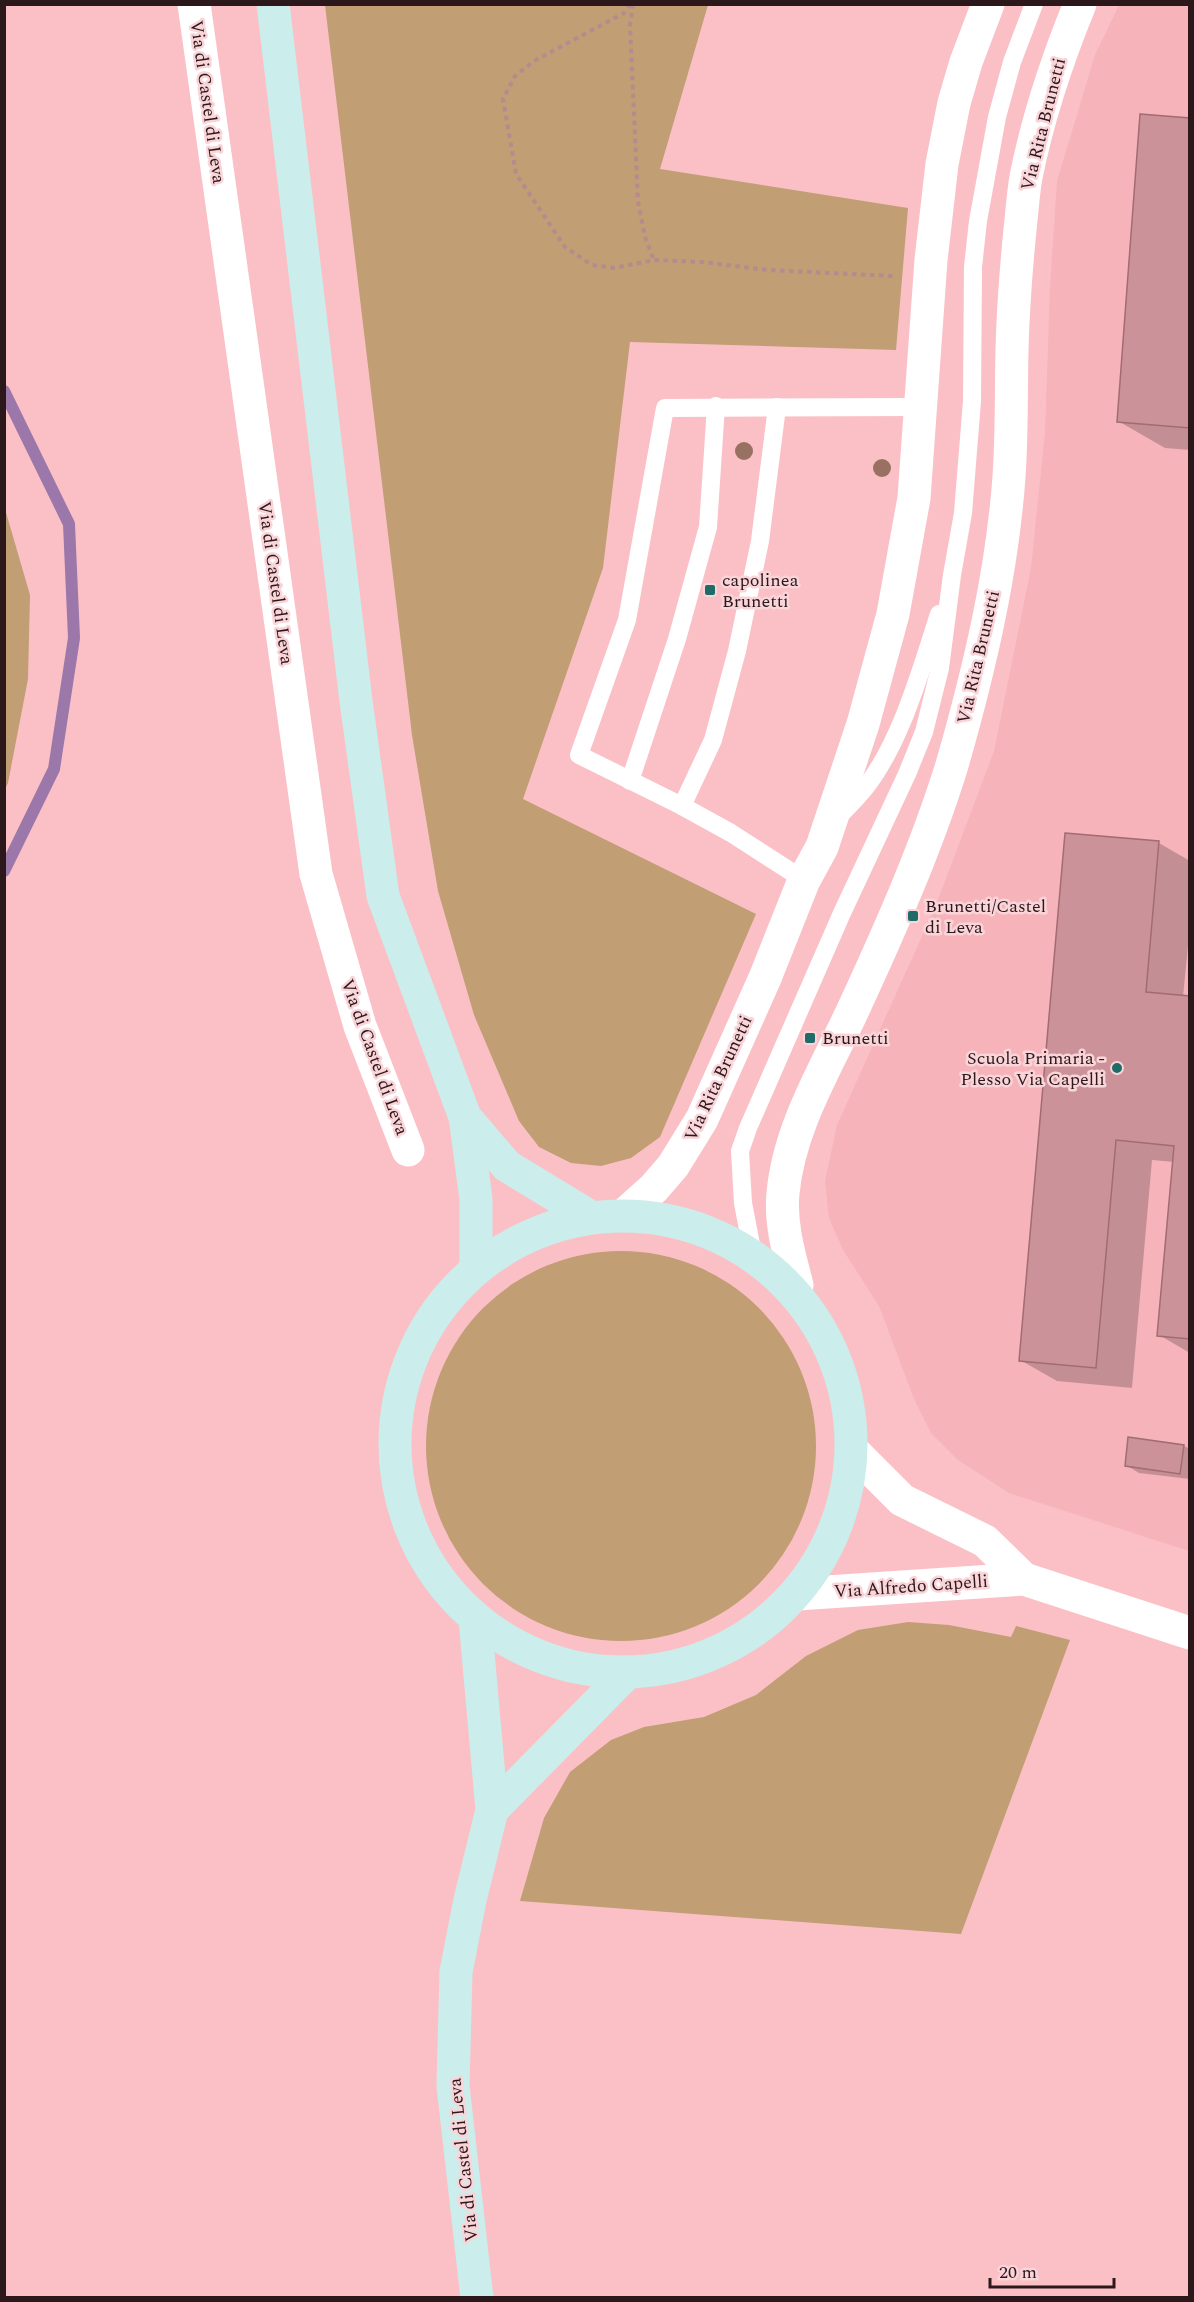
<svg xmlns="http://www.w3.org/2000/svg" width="1194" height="2302" font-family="Spectral,serif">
  <rect width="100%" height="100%" fill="#fbc0c6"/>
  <polygon fill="#f6b3ba" points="1119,5 1189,5 1189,1551 1009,1493 958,1460 931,1433 914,1399 879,1306 843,1250 829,1218 825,1181 837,1125 936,905 994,751 1031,568 1045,432 1050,288 1057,181 1095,55"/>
  <g fill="#c19e73">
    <polygon points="325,5 708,5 660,169 908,208 896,350 630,342 603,568 523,799 756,914 660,1137 631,1158 601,1166 571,1163 539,1147 519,1121 474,1015 438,891 412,735"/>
    <polygon points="5,509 30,595 28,679 8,783 5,789"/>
    <circle cx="621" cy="1446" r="195"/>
    <polygon points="908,1622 949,1625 1011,1637 1016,1626 1070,1640 961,1934 520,1901 544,1818 570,1772 611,1740 644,1727 704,1717 756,1695 806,1656 858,1630"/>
  </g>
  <g fill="#0003">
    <polygon points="1190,120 1190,450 1165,448 1118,421"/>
    <polygon points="1159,843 1190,861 1190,925 1183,997 1190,997 1190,1353 1159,1335 1174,1162 1152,1160 1132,1388 1057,1381 1020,1360"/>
    <polygon points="1184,1446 1190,1449 1190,1479 1139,1473 1126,1465"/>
  </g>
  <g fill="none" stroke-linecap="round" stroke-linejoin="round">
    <polyline stroke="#9b77aa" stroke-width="12" points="4,391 69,524 74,638 54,769 4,871"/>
  </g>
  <g fill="#cb9399" stroke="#a16c72" stroke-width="1.5">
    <polygon points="1140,114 1190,118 1190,428 1117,422"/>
    <polygon points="1065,833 1159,841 1146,992 1190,996 1190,1339 1157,1336 1174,1146 1116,1140 1096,1368 1019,1361"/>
    <polygon points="1128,1437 1184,1445 1180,1474 1125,1466"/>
  </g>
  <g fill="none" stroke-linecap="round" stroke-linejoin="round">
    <g stroke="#b8898e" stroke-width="4" stroke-dasharray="4.5 4.5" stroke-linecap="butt">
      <polyline points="630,4 624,13 534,61 515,76 503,99 516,174 565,247 592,265 614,268 654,260 702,262 768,270 893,276"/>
      <polyline points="633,4 630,25 638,202 645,237 654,260"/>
    </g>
    <g stroke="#fff" stroke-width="18">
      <polyline points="630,781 677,639 708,527 716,406"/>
      <polyline points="682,806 713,740 737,651 760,541 777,407"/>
      <path d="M 839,816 C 848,807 857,798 865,788 C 901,742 921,670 939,614"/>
      <polyline points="804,880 731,833 682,806 579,755 627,620 665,408 921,407"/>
      <polyline points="753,1255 743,1203 740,1151 748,1128 842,913 907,774 924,732 940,668 952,575 963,513 972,401 973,267 978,221 997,117 1012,62 1034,4"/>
    </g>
    <g stroke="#fff" stroke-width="33">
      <polyline points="194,4 316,874 360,1026 408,1150"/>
      <polyline points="624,1215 654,1188 673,1166 702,1119 765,978 804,880 822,847 863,724 893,614 914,498 931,260 942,164 954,103 966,62 988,4"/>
      <path d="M 797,1285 C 789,1254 780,1224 783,1193 C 789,1128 825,1070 852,1012 C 889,932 926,849 952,765 C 979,671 1002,574 1009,477 C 1012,434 1011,392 1012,350 C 1013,310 1016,270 1020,230 C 1022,212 1023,194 1026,177 C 1038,117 1057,60 1080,4"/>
      <polyline points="852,1450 902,1500 985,1541 1024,1579"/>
      <polyline points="797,1594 1024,1579 1190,1633"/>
    </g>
    <g stroke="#cbedeb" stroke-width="33">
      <polyline points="273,4 356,701 383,896 465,1117 476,1199 476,1267"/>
      <polyline points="465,1117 507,1166 591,1217"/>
      <circle cx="623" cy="1444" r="228"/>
      <polyline points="475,1619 492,1810 470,1900 456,1972 453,2086 477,2298"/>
      <polyline points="492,1810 626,1674"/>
    </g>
  </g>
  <g fill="#987162">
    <circle cx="744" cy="451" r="9"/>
    <circle cx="882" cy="468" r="9"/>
  </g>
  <g fill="#1f6b68" stroke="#f9d4d8" stroke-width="2">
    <rect x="704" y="584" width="12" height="12" rx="3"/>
    <rect x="907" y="910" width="12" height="12" rx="3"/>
    <rect x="804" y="1032" width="12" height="12" rx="3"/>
    <circle cx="1117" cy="1068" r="6"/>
  </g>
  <g text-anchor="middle" stroke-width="5" stroke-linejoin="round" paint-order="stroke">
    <g font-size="18" fill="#2c171a" stroke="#f9d4d8">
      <text transform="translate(208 102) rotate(82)" y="6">Via di Castel di Leva</text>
      <text transform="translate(1043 124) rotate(-76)" y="6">Via Rita Brunetti</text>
      <text transform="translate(276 583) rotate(82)" y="6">Via di Castel di Leva</text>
      <text transform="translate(978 657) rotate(-77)" y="6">Via Rita Brunetti</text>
      <text transform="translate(375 1057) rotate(70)" y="6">Via di Castel di Leva</text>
      <text transform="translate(718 1078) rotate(-65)" y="6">Via Rita Brunetti</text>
      <text transform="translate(911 1586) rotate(-4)" y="6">Via Alfredo Capelli</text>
      <text transform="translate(463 2160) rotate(-96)" y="6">Via di Castel di Leva</text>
    </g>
    <g font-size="18" fill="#2c171a" stroke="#f9d4d8" text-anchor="start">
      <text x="722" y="586">capolinea<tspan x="722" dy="21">Brunetti</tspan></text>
      <text x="925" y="912">Brunetti/Castel<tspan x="925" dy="21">di Leva</tspan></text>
      <text x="822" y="1044">Brunetti</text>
      <text x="1105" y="1064" text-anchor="end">Scuola Primaria -<tspan x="1105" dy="21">Plesso Via Capelli</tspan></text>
    </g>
  </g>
  <rect width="1194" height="2302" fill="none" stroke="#2c171a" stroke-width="12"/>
  <path d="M990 2278v9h124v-9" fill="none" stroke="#2c171a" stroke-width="3"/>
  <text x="999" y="2278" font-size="18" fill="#2c171a" stroke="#f9d4d8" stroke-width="4.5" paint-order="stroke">20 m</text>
</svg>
